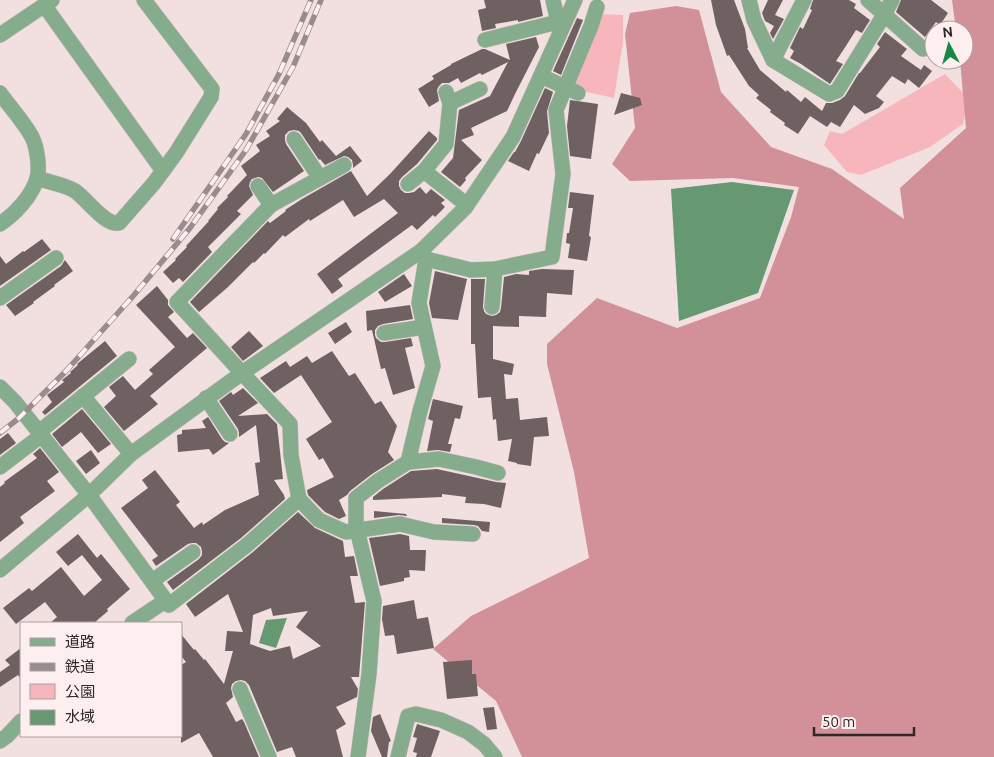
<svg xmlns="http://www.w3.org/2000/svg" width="994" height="757" font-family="Ubuntu,'Noto Sans JP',sans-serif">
  <rect width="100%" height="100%" fill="#f2e0e1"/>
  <g fill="#f7b6bc">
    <polygon points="597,14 623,15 623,42 614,98 582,91 570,84"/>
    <polygon points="945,74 969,99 963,124 930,147 861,175 847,172 824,145 830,131 842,134"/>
  </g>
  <polygon fill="#d29198" points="952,0 994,0 994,757 522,757 496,701 433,649 471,616 589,558 574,472 547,364 547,344 597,298 677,328 760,298 791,217 799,187 733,178 630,181 612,164 635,128 625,34 630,13 676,6 699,10 721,92 771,147 832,169 904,219 900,188 966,128 960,60 964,60 964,30 956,30"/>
  <g fill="#669871">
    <polygon points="732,182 794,190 758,293 679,321 671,189"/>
    <polygon points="287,618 276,648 259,643 266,620"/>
  </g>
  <g fill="#6f6061" fill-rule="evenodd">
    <polygon points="484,0 540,0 543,16 518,22 518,20 495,24 496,28 482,31 478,10 486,8"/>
    <polygon points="711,0 734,0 745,29 748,48 747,48 760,70 786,92 787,90 801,102 805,97 822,111 826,103 832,103 840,100 845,96 859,73 860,73 880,47 877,44 885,32 907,49 901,56 921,70 924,65 932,71 919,88 908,79 905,84 892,76 876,96 884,102 879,108 865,114 854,105 840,127 831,122 827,127 810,116 798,134 784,125 785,123 770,112 771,110 756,98 759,95 749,86 729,55 727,56 716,25"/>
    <polygon points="768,0 783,0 775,15 784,19 773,39 770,33 774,26 765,21 762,13"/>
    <polygon points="813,0 849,0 856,4 854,8 870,20 862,33 856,30 844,49 836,61 843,64 830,84 801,64 790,58 794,51 790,48 800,27 803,29 812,10 810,9"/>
    <polygon points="901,0 931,0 948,13 940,25 936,22 925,37 896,12"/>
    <polygon points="577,18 583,20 561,75 553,71"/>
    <polygon points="536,37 539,47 515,94 507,111 471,128 474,135 461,140 482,160 465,178 466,180 460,187 441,172 453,158 459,110 490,96 508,62 482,75 480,73 461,83 458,78 449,83 442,83 439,86 437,90 439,101 429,107 418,89 434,79 432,76 451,65 451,64 482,49 485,49 510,60 506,44"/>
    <polygon points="545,88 553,92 547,111 549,133 539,154 537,153 529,171 508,161 514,152 515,152 521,141"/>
    <polygon points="621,93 640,98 642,105 614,115"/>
    <polygon points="570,100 598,104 591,159 570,156 567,126"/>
    <polygon points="287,107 306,123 320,142 322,140 336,156 350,146 362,161 353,168 353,165 352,160 348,157 344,156 325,165 320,159 319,160 301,133 299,131 294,130 289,131 285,135 285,140 286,144 304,171 273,192 262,178 258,177 252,179 250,182 249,186 253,195 237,211 241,214 208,247 212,252 183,282 179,278 173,283 163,272 176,260 175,259 187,247 186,246 209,221 208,221 218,209 217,208 228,197 227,196 247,175 241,166 260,151 256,145 270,136 266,131 280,121 277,119"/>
    <polygon points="429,131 437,138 437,140 417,164 402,177 399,181 399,186 401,190 405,193 409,193 414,192 420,187 426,194 431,189 445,200 441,203 445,207 435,217 433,215 417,230 412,225 338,279 343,286 332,294 317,274 398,213 384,199 354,217 343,200 310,221 309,219 285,237 283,235 265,254 264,253 254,263 253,262 228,287 199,312 190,302 268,221 270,223 286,211 285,210 302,199 351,171 367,196 390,174"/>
    <polygon points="570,192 594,195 589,236 591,237 587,261 568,258 570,244 566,243 567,233 569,233 573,208 568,208"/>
    <polygon points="42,239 51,250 0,286 0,256 6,264 23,251 24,252"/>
    <polygon points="65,260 73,271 54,285 55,286 33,302 34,303 15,316 6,305 61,266"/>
    <polygon points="542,269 574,270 572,295 547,293 546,317 519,316 519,327 493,326 493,359 514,364 512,375 504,374 506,399 518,398 520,420 547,417 549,436 534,437 531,466 517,464 517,463 508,461 512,439 498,441 496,419 493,420 491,397 478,398 475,344 471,344 471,279 485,279 483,307 484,311 486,314 492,316 496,315 500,312 501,308 504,277 516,274 529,275 529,271"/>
    <polygon points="435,271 467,279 458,320 432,318 429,303"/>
    <polygon points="404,274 412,286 385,302 378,292"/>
    <polygon points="157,286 168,300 168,305 174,312 168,317 187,338 193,333 207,348 150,396 158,404 124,431 104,407 116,396 109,387 123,376 135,390 153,374 149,370 175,347 136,305"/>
    <polygon points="410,305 413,319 383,324 378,326 375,330 375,335 376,338 381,342 385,342 411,338 413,346 405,348 415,388 393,395 385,368 381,369 372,330 367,331 366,311"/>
    <polygon points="346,322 352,332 335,344 328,333"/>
    <polygon points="249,331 263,346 243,361 231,347"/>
    <polygon points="105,341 117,356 45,415 42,412 52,402 47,395 64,382 62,380 71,373 70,372 78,365 77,364"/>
    <polygon points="332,351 349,376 355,373 375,404 381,401 397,426 388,452 394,460 372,474 350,491 347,495 339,500 346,516 339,519 325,512 308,495 307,490 334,477 323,458 319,460 306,439 332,422 301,375 274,393 260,378 286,361 290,367 307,356 312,363"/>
    <polygon points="243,388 258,403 238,416 267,414 277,424 283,479 274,480 284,495 285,499 241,538 173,590 167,582 199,559 202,555 202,551 201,547 196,543 192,543 188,544 156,566 152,560 158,556 121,508 148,488 142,480 155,470 180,502 176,505 194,528 202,522 203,525 225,510 259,495 255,463 260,462 256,425 239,437 239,433 238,429 219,401 231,392 233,395"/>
    <polygon points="433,399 463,406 460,419 455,418 448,444 452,444 450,452 438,450 427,451 433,421 428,419"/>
    <polygon points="82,409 111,444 98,453 81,432 62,447 52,434"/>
    <polygon points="208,417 222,439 225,442 229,443 213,455 209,449 178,452 177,435 182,434 182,430 206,428 202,421"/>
    <polygon points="8,433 16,443 0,455 0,439"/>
    <polygon points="40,448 59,472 47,481 55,491 20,517 24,523 0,542 0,487 5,483 4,482 37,458 33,454"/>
    <polygon points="91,450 100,463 86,474 76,461"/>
    <polygon points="437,469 496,482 506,483 501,508 484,504 465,503 466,497 442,494 442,497 373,500 373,497 383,489 411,471"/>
    <polygon points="374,511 406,514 407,516 399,515 374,518"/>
    <path d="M 298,512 L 315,528 L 343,541 L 345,557 L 354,556 L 358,576 L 350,576 L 355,603 L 365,602 L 359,677 L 351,677 L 358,689 L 357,697 L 336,707 L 346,724 L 336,730 L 343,757 L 296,757 L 292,747 L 277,752 L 249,685 L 245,681 L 241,680 L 236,681 L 232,684 L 231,688 L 233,697 L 226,703 L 236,722 L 242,719 L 244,722 L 259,757 L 213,757 L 199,733 L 181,743 L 181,665 L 186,662 L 181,656 L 181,634 L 194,650 L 195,649 L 204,660 L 205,659 L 224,684 L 233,651 L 225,651 L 227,631 L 243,632 L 228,594 L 195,617 L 186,604 L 253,552 ZM 271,608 L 273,616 L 308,611 L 296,627 L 321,646 L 293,659 L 290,646 L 270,651 L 250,644 L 253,615 Z"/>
    <polygon points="442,518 490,522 489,532 482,531 478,526 474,525 442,523"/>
    <polygon points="78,534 97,558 101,554 130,589 107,609 108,611 94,623 50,623 57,617 45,602 16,624 3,608 29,588 32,591 61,567 84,596 102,580 82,555 68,566 56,552"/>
    <polygon points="400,534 409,536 410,550 426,550 425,571 409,570 410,577 404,578 404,581 380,586 369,538"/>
    <polygon points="414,600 417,619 428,617 434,648 397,654 394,635 385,636 382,619 383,606"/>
    <polygon points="21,648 21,679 18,675 0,687 0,672 10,665 5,660"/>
    <polygon points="472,660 472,674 476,674 478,696 447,699 443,662"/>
    <polygon points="494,707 497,729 487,730 483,708"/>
    <polygon points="380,714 391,741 389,742 387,757 382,757 371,731 373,717"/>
    <polygon points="417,724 440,731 431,757 416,757 417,753 413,752 417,738 413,737"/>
  </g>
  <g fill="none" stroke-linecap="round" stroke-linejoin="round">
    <g stroke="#cbbbbc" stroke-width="16">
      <g id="minor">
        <polyline points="553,0 560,31"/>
        <polyline points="749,0 754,20 773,60 829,94 837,91 884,15 892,0"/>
        <polyline points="868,0 923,49"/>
        <polyline points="44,5 163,171"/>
        <polyline points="0,35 52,0"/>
        <polyline points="485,40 558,22"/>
        <polyline points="773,60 804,0"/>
        <polyline points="541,76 578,93"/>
        <path d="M 0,93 C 10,107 24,122 32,137 C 37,147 40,168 37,179 C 31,197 15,214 0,224"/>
        <polyline points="450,103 480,89"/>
        <polyline points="294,139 320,178"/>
        <polyline points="344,165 271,205 177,302 242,373 290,424 291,455 299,499 319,520 346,532 400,524 434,532 473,534"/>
        <polyline points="424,171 467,205"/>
        <path d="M 37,178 C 48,182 66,185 75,191 C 87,199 105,226 119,223 L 154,183 L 176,153 L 211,97 L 212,89 L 144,0"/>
        <polyline points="408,184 424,171 446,144 450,103 446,92"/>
        <polyline points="258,186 271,205"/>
        <polyline points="421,251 426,259 419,303 433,366 420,411 408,462 439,459 476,467 498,473"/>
        <polyline points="426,259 471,270 495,269 552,257 563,174 556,110 591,26 597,7"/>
        <polyline points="0,298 56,258"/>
        <polyline points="492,307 495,269"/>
        <polyline points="384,333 424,327"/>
        <polyline points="0,387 15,402 89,495 169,605 247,545 299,499"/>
        <polyline points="83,396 131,454"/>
        <polyline points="206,398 230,434"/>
        <polyline points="39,432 129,359"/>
        <polyline points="0,467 42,435"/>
        <polyline points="0,570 89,495 131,454 242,373 421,251 465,208 513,137 575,0"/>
        <polyline points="152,581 193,552"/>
        <polyline points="132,623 165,601"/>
        <polyline points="240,689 269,757"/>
        <polyline points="0,741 7,736 21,721"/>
        <polyline points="358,757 369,674 374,601 356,525 356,498 378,481 408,462"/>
        <polyline points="398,757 408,716 416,714 441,720 468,732 484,744 495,757"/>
      </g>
    </g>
    <use href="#minor" stroke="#85ad8d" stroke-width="15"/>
    <g stroke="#998c8d" stroke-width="5.5">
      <g id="rail">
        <polyline points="173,239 246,134 279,74 311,0"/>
        <polyline points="0,433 19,418 66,371 134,295 190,228 246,150 293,67 321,0"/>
      </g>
    </g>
    <use href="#rail" stroke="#fdeeef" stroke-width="4" stroke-dasharray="11" stroke-linecap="butt"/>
  </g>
  <rect x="20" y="622" width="162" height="115" fill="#fdeeef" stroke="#ab9fa0"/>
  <rect x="30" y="638" width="25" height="8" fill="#85ad8d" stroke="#ab9fa0"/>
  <text x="65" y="647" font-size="15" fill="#2f2829">道路</text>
  <rect x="30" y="663" width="25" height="8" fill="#998c8d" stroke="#ab9fa0"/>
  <text x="65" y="672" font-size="15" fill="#2f2829">鉄道</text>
  <rect x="30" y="684" width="25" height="15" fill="#f7b6bc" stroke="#ab9fa0"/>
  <text x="65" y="697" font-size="15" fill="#2f2829">公園</text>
  <rect x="30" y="710" width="25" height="15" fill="#669871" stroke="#ab9fa0"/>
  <text x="65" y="722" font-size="15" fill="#2f2829">水域</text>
  <g transform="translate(949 45) rotate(354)"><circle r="24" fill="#fdeeef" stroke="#ab9fa0"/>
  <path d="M0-4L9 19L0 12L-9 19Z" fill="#158942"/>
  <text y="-8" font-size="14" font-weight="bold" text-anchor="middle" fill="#2f2829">N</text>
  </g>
  <path d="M814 727v8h100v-8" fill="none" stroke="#2f2829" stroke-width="2.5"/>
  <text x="822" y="727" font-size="15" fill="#2f2829" stroke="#fdeeef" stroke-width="4" paint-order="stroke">50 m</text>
</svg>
